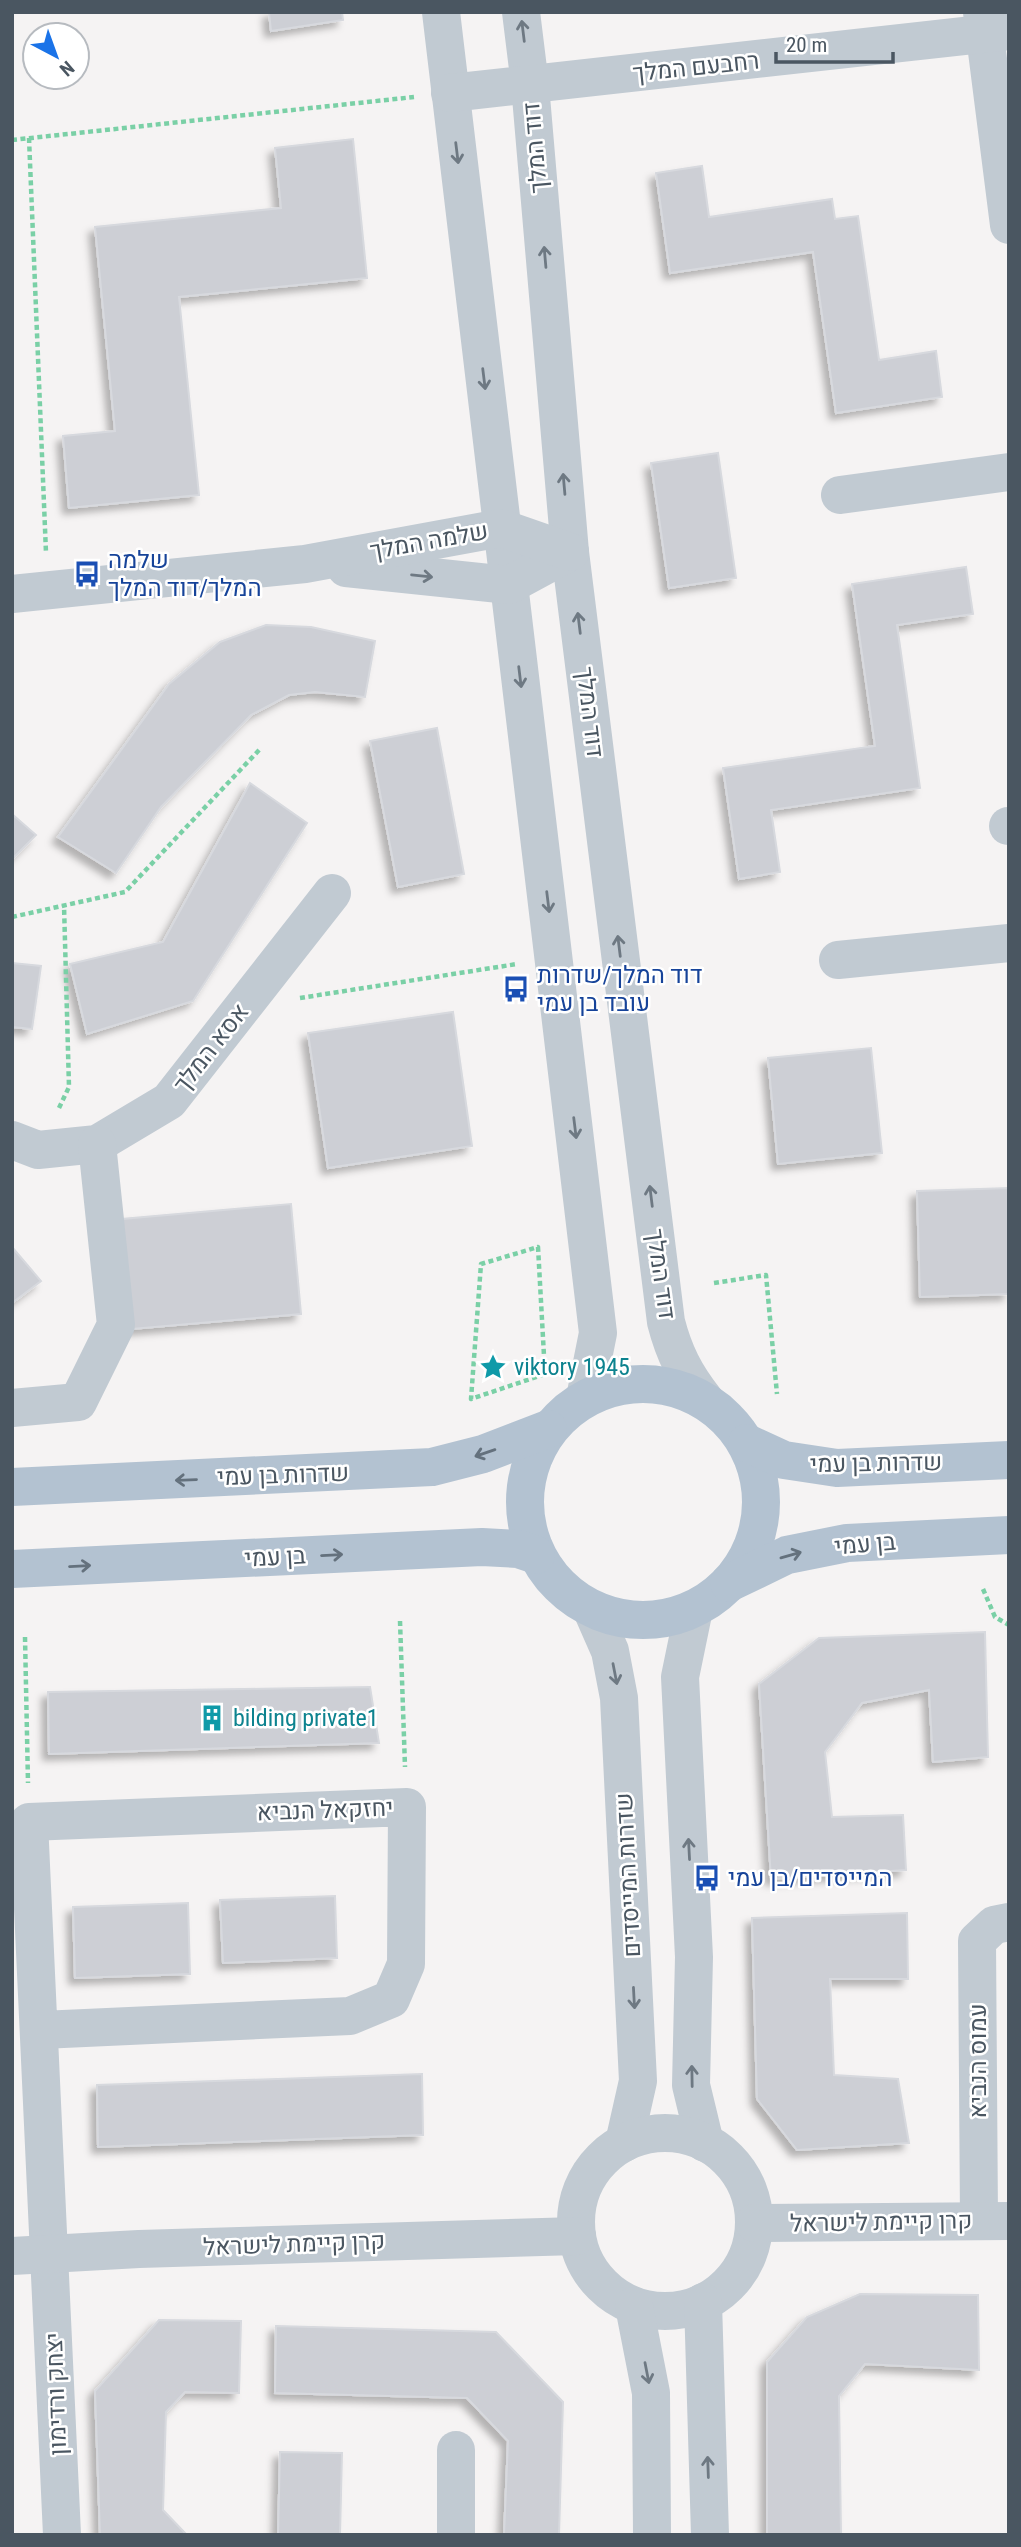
<svg xmlns="http://www.w3.org/2000/svg" width="1021" height="2547" font-family="'Roboto Condensed',Heebo,sans-serif">
  <defs>
    <filter id="shadow"><feDropShadow dx="-6" dy="6" stdDeviation="3.5" flood-color="#0004"/></filter>
  </defs>
  <rect width="100%" height="100%" fill="#f5f3f3"/>
  <g fill="#cdcfd5" stroke="#d7d9de" stroke-width="2" filter="url(#shadow)">
    <polygon points="269,12 342,12 343,20 271,31"/>
    <polygon points="353,139 367,278 179,297 199,495 69,508 63,436 115,431 95,227 281,208 275,148"/>
    <polygon points="702,166 709,217 832,199 835,219 858,216 879,360 936,351 942,397 836,413 813,252 670,273 656,173"/>
    <polygon points="718,453 736,578 669,588 651,463"/>
    <polygon points="966,567 973,614 897,625 920,788 771,810 780,872 739,879 723,768 875,746 852,584"/>
    <polygon points="266,625 311,627 375,641 365,697 315,692 289,695 251,715 161,807 116,873 58,837 169,684 220,642"/>
    <polygon points="437,728 464,874 398,887 370,741"/>
    <polygon points="250,783 307,823 193,1001 87,1034 70,964 163,942"/>
    <polygon points="12,814 36,835 12,859"/>
    <polygon points="12,963 41,966 32,1029 12,1027"/>
    <polygon points="453,1012 472,1146 328,1168 308,1033"/>
    <polygon points="871,1048 882,1153 778,1164 768,1058"/>
    <polygon points="1009,1188 1009,1294 920,1297 917,1191"/>
    <polygon points="291,1204 301,1314 132,1329 122,1219"/>
    <polygon points="12,1247 41,1281 12,1303"/>
    <polygon points="985,1632 988,1757 933,1762 929,1690 862,1703 825,1752 832,1817 903,1815 906,1870 771,1879 759,1684 819,1638"/>
    <polygon points="370,1687 379,1743 49,1754 48,1692"/>
    <polygon points="335,1896 337,1958 223,1963 220,1900"/>
    <polygon points="188,1903 190,1974 75,1978 73,1907"/>
    <polygon points="907,1913 908,1979 830,1979 834,2075 898,2079 909,2143 797,2150 757,2099 752,1918"/>
    <polygon points="422,2074 423,2135 98,2147 97,2085"/>
    <polygon points="860,2294 978,2295 979,2370 865,2364 839,2396 841,2535 767,2535 767,2362 807,2317"/>
    <polygon points="159,2320 241,2321 239,2393 185,2392 166,2412 163,2510 187,2535 100,2535 95,2391"/>
    <polygon points="276,2326 496,2332 563,2402 559,2535 504,2535 508,2441 467,2398 275,2393"/>
    <polygon points="280,2452 342,2453 340,2535 278,2535"/>
  </g>
  <g fill="none" stroke-linecap="round" stroke-linejoin="round">
    <g stroke="#7ad0a6" stroke-width="4.5" stroke-dasharray="5 3.5" stroke-linecap="butt">
      <polyline points="29,138 46,553"/>
      <polyline points="12,140 414,97"/>
      <polyline points="12,917 125,892 261,748"/>
      <polyline points="300,998 517,964"/>
      <polyline points="59,1108 69,1087 64,905"/>
      <polygon points="538,1247 545,1374 471,1399 481,1264"/>
      <polyline points="714,1283 766,1275 777,1394"/>
      <polyline points="983,1589 995,1617 1009,1625"/>
      <polyline points="400,1621 405,1767"/>
      <polyline points="25,1637 28,1783"/>
    </g>
    <g stroke="#c1cad2" stroke-width="38">
      <polyline points="441,12 598,1333 585,1398"/>
      <path d="M 521,12 L 530,85 L 570,552 L 666,1322 C 674,1353 685,1375 705,1400"/>
      <polyline points="982,12 1009,225"/>
      <polyline points="450,93 1009,31"/>
      <polyline points="840,495 1009,472"/>
      <polyline points="346,568 509,585 570,552"/>
      <polyline points="12,594 305,564 501,528 570,552"/>
      <polyline points="1008,826 1009,826"/>
      <polyline points="838,960 1009,943"/>
      <polyline points="12,1140 38,1150 97,1144 169,1101 332,893"/>
      <polyline points="12,1408 78,1402 116,1325 97,1144"/>
      <polyline points="694,1609 680,1677 694,1957 691,2085 705,2143"/>
      <polyline points="592,1610 610,1651 619,1698 638,2081 624,2143"/>
      <polyline points="41,2030 350,2016 391,1999 406,1964 407,1807 29,1822 62,2535"/>
      <circle cx="665" cy="2222" r="89"/>
      <polyline points="979,2220 977,1941 994,1925 1009,1922"/>
      <polyline points="754,2223 1009,2221"/>
      <polyline points="12,2256 139,2249 577,2236"/>
      <polyline points="703,2302 710,2535"/>
      <polyline points="634,2306 651,2393 652,2535"/>
      <polyline points="456,2450 456,2535"/>
    </g>
    <g stroke="#b3c2d1" stroke-width="38">
      <circle cx="643" cy="1502" r="118"/>
      <polyline points="747,1443 784,1460 837,1468 1009,1460"/>
      <polyline points="12,1487 432,1467 483,1454 548,1429"/>
      <polyline points="12,1569 482,1547 518,1549 536,1555"/>
      <polyline points="729,1583 787,1555 847,1543 1009,1535"/>
    </g>
  </g>
  <defs><path id="oneway-shaft" d="M-6 0H5M1.5-3L5.5 0L1.5 3" fill="none" stroke-width="1.6" stroke-linecap="round" stroke-linejoin="round" transform="scale(1.75)"/></defs>
  <g stroke="#6e7983">
    <use href="#oneway-shaft" transform="translate(523 31) rotate(-97)"/>
    <use href="#oneway-shaft" transform="translate(457 153) rotate(83)"/>
    <use href="#oneway-shaft" transform="translate(545 257) rotate(-95)"/>
    <use href="#oneway-shaft" transform="translate(484 379) rotate(83)"/>
    <use href="#oneway-shaft" transform="translate(564 484) rotate(-95)"/>
    <use href="#oneway-shaft" transform="translate(422 576) rotate(6)"/>
    <use href="#oneway-shaft" transform="translate(579 623) rotate(-97)"/>
    <use href="#oneway-shaft" transform="translate(520 677) rotate(83)"/>
    <use href="#oneway-shaft" transform="translate(548 902) rotate(83)"/>
    <use href="#oneway-shaft" transform="translate(619 946) rotate(-97)"/>
    <use href="#oneway-shaft" transform="translate(575 1128) rotate(83)"/>
    <use href="#oneway-shaft" transform="translate(651 1196) rotate(-97)"/>
    <use href="#oneway-shaft" transform="translate(615 1674) rotate(79)"/>
    <use href="#oneway-shaft" transform="translate(689 1849) rotate(-93)"/>
    <use href="#oneway-shaft" transform="translate(634 1998) rotate(87)"/>
    <use href="#oneway-shaft" transform="translate(692 2076) rotate(-91)"/>
    <use href="#oneway-shaft" transform="translate(647 2373) rotate(79)"/>
    <use href="#oneway-shaft" transform="translate(708 2467) rotate(-92)"/>
  </g>
  <g stroke="#64717d">
    <use href="#oneway-shaft" transform="translate(485 1453) rotate(161)"/>
    <use href="#oneway-shaft" transform="translate(186 1480) rotate(178)"/>
    <use href="#oneway-shaft" transform="translate(332 1555) rotate(-3)"/>
    <use href="#oneway-shaft" transform="translate(791 1555) rotate(-16)"/>
    <use href="#oneway-shaft" transform="translate(80 1566) rotate(-3)"/>
  </g>
  <defs>
    <g id="bus-bare" transform="scale(2.1)"><path d="M-5-6H5V4H4V6H2V4H-2V6H-4V4H-5ZM-3.5-4V0h7V-4ZM-3.5 1.2v1.5H-2V1.2ZM2 1.2v1.5H3.5V1.2Z" fill="#1a4fb4" stroke="#fff" stroke-width="2.5" paint-order="stroke"/></g>
    <g id="sight-bare" transform="scale(2.1)"><path d="M0-6L1.8-2.2L6-1.7L2.9 1.2L3.7 5.4L0 3.3L-3.7 5.4L-2.9 1.2L-6-1.7L-1.8-2.2Z" fill="#0f9aa8" stroke="#fff" stroke-width="2.5" paint-order="stroke"/></g>
    <g id="building-bare" transform="scale(2.1)"><path d="M-4-6H4V6H1V3H-1V6H-4ZM-2.5-4.3h1.7v1.8h-1.7ZM.8-4.3h1.7v1.8H.8ZM-2.5-1h1.7V.8h-1.7ZM.8-1h1.7V.8H.8Z" fill="#0f9aa8" stroke="#fff" stroke-width="2.5" paint-order="stroke"/></g>
  </defs>
  <g fill-rule="evenodd">
    <use href="#bus-bare" x="87" y="574"/>
    <use href="#bus-bare" x="516" y="989"/>
    <use href="#sight-bare" x="493" y="1367"/>
    <use href="#building-bare" x="212" y="1718"/>
    <use href="#bus-bare" x="707" y="1878"/>
  </g>
  <g text-anchor="middle" stroke-width="5" stroke-linejoin="round" paint-order="stroke">
    <g font-size="24" fill="#4a5661" stroke="#fff">
      <text transform="translate(696 67) rotate(-6)" y="8">רחבעם המלך</text>
      <text transform="translate(535 148) rotate(-95)" y="8">דוד המלך</text>
      <text transform="translate(429 541) rotate(-10)" y="8">שלמה המלך</text>
      <text transform="translate(590 712) rotate(83)" y="8">דוד המלך</text>
      <text transform="translate(211 1048) rotate(-52)" y="8">אסא המלך</text>
      <text transform="translate(661 1274) rotate(82)" y="8">דוד המלך</text>
      <text transform="translate(876 1463) rotate(-1)" y="8">שדרות בן עמי</text>
      <text transform="translate(283 1475) rotate(-2)" y="8">שדרות בן עמי</text>
      <text transform="translate(865 1544) rotate(-5)" y="8">בן עמי</text>
      <text transform="translate(275 1557) rotate(-3)" y="8">בן עמי</text>
      <text transform="translate(325 1810) rotate(-2)" y="8">יחזקאל הנביא</text>
      <text transform="translate(628 1875) rotate(-93)" y="8">שדרות המייסדים</text>
      <text transform="translate(978 2061) rotate(-90)" y="8">עמוס הנביא</text>
      <text transform="translate(881 2222) rotate(-1)" y="8">קרן קיימת לישראל</text>
      <text transform="translate(294 2244) rotate(-2)" y="8">קרן קיימת לישראל</text>
      <text transform="translate(56 2394) rotate(-92)" y="8">יצחק ורדימון</text>
    </g>
    <g font-size="24" fill="#164399" stroke="#fff" text-anchor="start">
      <text x="108" y="568">שלמה<tspan x="108" dy="28">המלך/דוד המלך</tspan></text>
      <text x="537" y="983">דוד המלך/שדרות<tspan x="537" dy="28">עובד בן עמי</tspan></text>
      <text x="728" y="1886">המייסדים/בן עמי</text>
    </g>
    <g font-size="24" fill="#0d838f" stroke="#fff" text-anchor="start">
      <text x="514" y="1375">viktory 1945</text>
      <text x="233" y="1726">bilding private1</text>
    </g>
  </g>
  <rect width="1021" height="2547" fill="none" stroke="#4a5661" stroke-width="28"/>
  <g transform="translate(56 56) rotate(139)"><circle r="33" fill="#ffffff" stroke="#b7bbc0" stroke-width="2"/>
  <path d="M0-5L12 26L0 18L-12 26Z" fill="#1a73e8"/>
  <text y="-10" font-size="19" font-weight="bold" text-anchor="middle" fill="#4a5661">N</text>
  </g>
  <path d="M776 52v10h117v-10" fill="none" stroke="#4a5661" stroke-width="3.5"/>
  <text x="786" y="52" font-size="21" fill="#4a5661" stroke="#ffffff" stroke-width="5" paint-order="stroke">20 m</text>
</svg>
